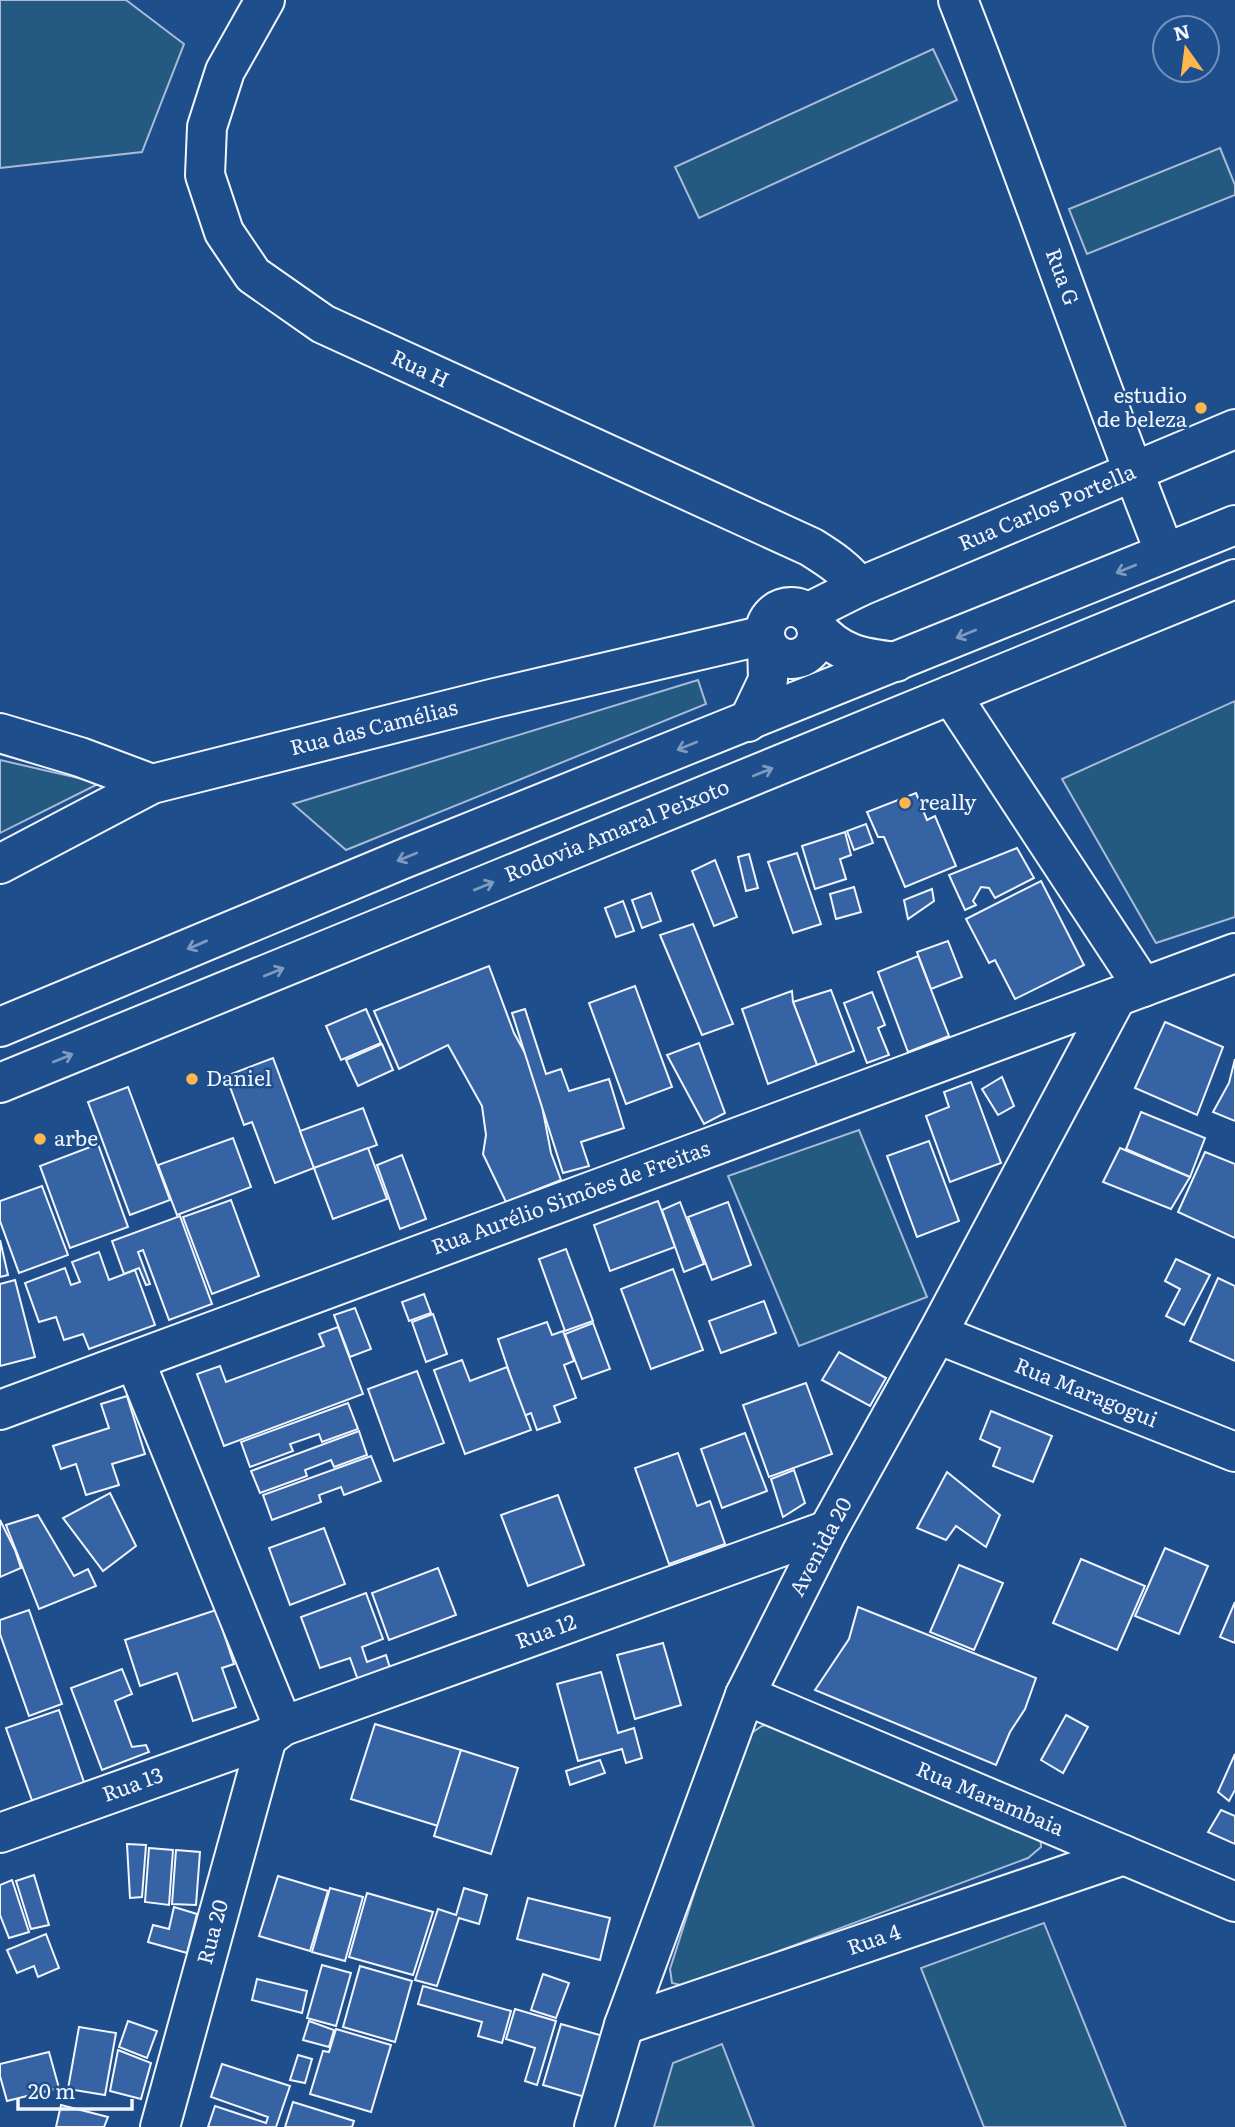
<svg xmlns="http://www.w3.org/2000/svg" width="1235" height="2127" font-family="Literata,serif">
  <rect width="100%" height="100%" fill="#1f4e8c"/>
  <g fill="#245a82" stroke="#a8bbd7" stroke-width="2">
    <polygon points="0,0 126,0 184,44 142,152 0,168"/>
    <polygon points="933,49 957,100 699,218 675,167"/>
    <polygon points="1220,148 1235,185 1235,195 1087,254 1069,209"/>
    <polygon points="698,680 706,704 346,850 293,804"/>
    <polygon points="1235,701 1235,917 1156,943 1062,779"/>
    <polygon points="0,760 100,783 0,833"/>
    <polygon points="859,1130 927,1297 799,1346 728,1176"/>
    <polygon points="781,1721 1040,1830 1041,1847 1028,1858 685,1986 672,1983 670,1969 744,1738 762,1726"/>
    <polygon points="1044,1923 1126,2127 984,2127 921,1968"/>
    <polygon points="722,2044 754,2127 654,2127 673,2063"/>
  </g>
  <g fill="#3563a3" stroke="#f2f6ff" stroke-width="2">
    <polygon points="916,793 927,820 935,816 956,866 905,887 884,837 878,837 867,812"/>
    <polygon points="866,824 873,843 854,850 847,831"/>
    <polygon points="845,832 851,855 840,859 846,879 815,889 802,846"/>
    <polygon points="1017,848 1034,878 995,898 989,888 981,887 973,901 976,905 965,910 949,875"/>
    <polygon points="797,853 821,924 793,933 768,862"/>
    <polygon points="749,854 758,888 746,891 738,857"/>
    <polygon points="715,860 737,917 714,926 692,871"/>
    <polygon points="1041,881 1084,965 1015,999 995,960 989,963 966,919"/>
    <polygon points="854,887 861,912 836,919 830,894"/>
    <polygon points="932,889 934,901 908,919 904,900"/>
    <polygon points="651,893 661,921 642,928 632,900"/>
    <polygon points="623,901 634,931 616,937 605,908"/>
    <polygon points="693,924 733,1024 702,1035 660,935"/>
    <polygon points="948,941 962,977 931,989 917,952"/>
    <polygon points="918,956 949,1036 908,1052 878,972"/>
    <polygon points="489,966 514,1033 541,1082 543,1111 551,1153 561,1180 506,1202 483,1154 486,1135 482,1106 448,1045 399,1069 374,1011"/>
    <polygon points="635,986 672,1087 626,1104 589,1003"/>
    <polygon points="831,990 854,1051 817,1065 793,1002"/>
    <polygon points="792,991 793,1002 817,1065 768,1084 742,1009"/>
    <polygon points="872,992 885,1025 878,1028 889,1055 867,1063 844,1003"/>
    <polygon points="366,1009 381,1043 341,1060 326,1026"/>
    <polygon points="525,1009 546,1074 561,1069 569,1091 609,1079 624,1128 581,1142 589,1166 563,1173 512,1013"/>
    <polygon points="1165,1022 1223,1047 1197,1115 1135,1088"/>
    <polygon points="699,1043 725,1113 704,1124 667,1055"/>
    <polygon points="382,1044 393,1070 358,1086 346,1060"/>
    <polygon points="273,1058 314,1168 275,1183 252,1122 244,1125 226,1076"/>
    <polygon points="1235,1059 1235,1121 1213,1112 1229,1083"/>
    <polygon points="1002,1077 1014,1106 998,1115 982,1089"/>
    <polygon points="971,1082 1001,1163 950,1182 926,1116 949,1107 944,1092"/>
    <polygon points="128,1087 170,1200 130,1215 88,1102"/>
    <polygon points="363,1108 377,1145 314,1168 300,1131"/>
    <polygon points="1141,1112 1205,1138 1190,1177 1126,1149"/>
    <polygon points="233,1138 251,1187 177,1215 158,1165"/>
    <polygon points="929,1141 959,1221 917,1237 887,1156"/>
    <polygon points="98,1144 128,1227 70,1248 40,1166"/>
    <polygon points="368,1148 387,1199 333,1219 314,1168"/>
    <polygon points="1120,1148 1190,1177 1171,1209 1103,1182"/>
    <polygon points="1205,1152 1235,1164 1235,1238 1178,1212"/>
    <polygon points="402,1155 426,1219 400,1229 377,1165"/>
    <polygon points="42,1186 68,1255 19,1273 0,1221 0,1201"/>
    <polygon points="231,1200 259,1276 212,1294 183,1217"/>
    <polygon points="658,1201 675,1247 610,1271 594,1225"/>
    <polygon points="680,1202 704,1264 684,1272 662,1210"/>
    <polygon points="728,1202 751,1265 712,1280 688,1217"/>
    <polygon points="180,1216 212,1304 169,1320 143,1250 138,1252 150,1284 146,1285 139,1268 124,1274 112,1241"/>
    <polygon points="0,1240 8,1275 0,1277"/>
    <polygon points="566,1249 593,1321 565,1331 539,1259"/>
    <polygon points="99,1252 109,1280 135,1270 155,1325 89,1349 83,1334 64,1340 56,1317 39,1322 25,1283 65,1268 71,1285 80,1282 72,1262"/>
    <polygon points="1176,1259 1210,1275 1184,1325 1166,1316 1180,1289 1165,1281"/>
    <polygon points="673,1269 703,1350 651,1369 621,1289"/>
    <polygon points="1218,1278 1235,1286 1235,1361 1190,1341"/>
    <polygon points="15,1280 35,1357 0,1366 0,1284"/>
    <polygon points="424,1294 431,1313 409,1321 402,1302"/>
    <polygon points="764,1301 776,1333 721,1353 709,1321"/>
    <polygon points="355,1308 371,1349 350,1357 334,1315"/>
    <polygon points="433,1314 447,1354 426,1362 412,1322"/>
    <polygon points="547,1322 552,1335 563,1331 574,1361 564,1365 576,1398 554,1406 560,1422 537,1430 531,1413 524,1416 498,1339"/>
    <polygon points="593,1323 610,1369 582,1379 565,1334"/>
    <polygon points="338,1327 363,1394 224,1446 197,1374 220,1366 226,1382 324,1346 319,1334"/>
    <polygon points="839,1352 886,1378 870,1406 822,1380"/>
    <polygon points="462,1360 470,1381 507,1367 531,1430 465,1454 434,1370"/>
    <polygon points="417,1371 444,1443 394,1461 368,1389"/>
    <polygon points="806,1383 832,1454 769,1477 743,1405"/>
    <polygon points="127,1396 145,1454 112,1464 119,1485 86,1495 76,1464 61,1469 53,1446 109,1428 101,1404"/>
    <polygon points="348,1403 358,1429 322,1442 319,1434 290,1444 293,1451 250,1467 241,1442"/>
    <polygon points="991,1411 1052,1436 1033,1482 993,1466 1000,1448 980,1439"/>
    <polygon points="359,1431 367,1455 334,1467 331,1460 305,1470 307,1476 260,1493 251,1471"/>
    <polygon points="745,1433 767,1491 722,1508 701,1449"/>
    <polygon points="678,1453 697,1506 710,1501 725,1544 669,1564 635,1468"/>
    <polygon points="371,1456 381,1481 344,1495 341,1487 319,1495 321,1502 272,1520 263,1495"/>
    <polygon points="794,1470 805,1503 783,1517 771,1479"/>
    <polygon points="947,1472 1000,1515 986,1547 956,1526 946,1540 917,1528"/>
    <polygon points="110,1493 136,1546 103,1571 63,1518"/>
    <polygon points="558,1495 584,1565 528,1586 501,1515"/>
    <polygon points="38,1515 74,1576 88,1569 96,1586 39,1609 6,1525"/>
    <polygon points="0,1520 15,1550 21,1568 0,1577"/>
    <polygon points="324,1528 345,1584 290,1605 269,1548"/>
    <polygon points="1165,1548 1208,1566 1179,1634 1135,1616"/>
    <polygon points="1081,1559 1145,1586 1117,1650 1053,1623"/>
    <polygon points="959,1565 1003,1583 974,1650 930,1632"/>
    <polygon points="438,1568 456,1615 389,1640 372,1593"/>
    <polygon points="366,1593 383,1639 362,1647 367,1662 386,1655 390,1668 358,1680 350,1658 320,1668 301,1617"/>
    <polygon points="1235,1602 1235,1643 1220,1637"/>
    <polygon points="858,1607 1036,1678 1025,1709 1010,1732 996,1765 815,1690 849,1639"/>
    <polygon points="29,1610 62,1704 29,1716 0,1634 0,1620"/>
    <polygon points="216,1610 234,1664 222,1668 236,1707 193,1721 177,1673 140,1686 125,1640"/>
    <polygon points="663,1643 681,1705 635,1719 617,1655"/>
    <polygon points="122,1669 132,1694 115,1701 132,1747 146,1745 149,1752 102,1770 71,1688"/>
    <polygon points="601,1672 618,1733 634,1728 642,1758 626,1763 622,1749 578,1761 557,1684"/>
    <polygon points="59,1710 86,1788 34,1806 6,1728"/>
    <polygon points="1066,1715 1088,1727 1063,1773 1041,1760"/>
    <polygon points="375,1724 461,1750 438,1826 351,1799"/>
    <polygon points="461,1750 518,1768 491,1854 434,1836"/>
    <polygon points="1235,1754 1235,1790 1229,1801 1218,1792"/>
    <polygon points="600,1760 605,1773 570,1785 566,1771"/>
    <polygon points="1221,1810 1235,1816 1235,1844 1208,1832"/>
    <polygon points="127,1844 146,1845 142,1897 130,1898"/>
    <polygon points="149,1848 173,1850 169,1905 145,1902"/>
    <polygon points="176,1850 200,1852 196,1905 172,1904"/>
    <polygon points="34,1875 49,1925 31,1929 16,1881"/>
    <polygon points="278,1876 328,1891 310,1951 259,1936"/>
    <polygon points="12,1880 29,1932 9,1938 0,1915 0,1885"/>
    <polygon points="330,1888 363,1897 345,1961 312,1952"/>
    <polygon points="464,1888 487,1895 479,1924 459,1918 437,1986 415,1980 438,1909 456,1915"/>
    <polygon points="367,1893 433,1912 413,1975 349,1957"/>
    <polygon points="528,1898 610,1918 600,1960 517,1939"/>
    <polygon points="174,1907 197,1914 187,1953 148,1942 153,1925 169,1929"/>
    <polygon points="46,1934 59,1968 38,1977 34,1966 17,1973 7,1950"/>
    <polygon points="322,1965 351,1973 336,2026 307,2018"/>
    <polygon points="360,1966 412,1981 395,2042 343,2027"/>
    <polygon points="543,1974 569,1983 556,2018 531,2010"/>
    <polygon points="257,1979 307,1991 302,2013 252,2000"/>
    <polygon points="423,1986 511,2011 502,2043 478,2036 482,2022 418,2004"/>
    <polygon points="515,2009 556,2021 537,2085 525,2081 535,2048 506,2039"/>
    <polygon points="128,2021 157,2031 147,2058 119,2047"/>
    <polygon points="309,2021 334,2030 329,2047 303,2040"/>
    <polygon points="561,2024 603,2036 585,2097 543,2085"/>
    <polygon points="79,2027 116,2033 105,2095 68,2089"/>
    <polygon points="336,2029 391,2045 371,2112 310,2094 323,2051 329,2052"/>
    <polygon points="118,2050 151,2063 141,2099 110,2091"/>
    <polygon points="49,2052 59,2088 7,2101 0,2076 0,2064"/>
    <polygon points="298,2055 312,2059 305,2083 290,2080"/>
    <polygon points="222,2064 290,2086 276,2127 208,2127 215,2106 266,2123 268,2117 211,2097"/>
    <polygon points="293,2102 354,2121 352,2127 285,2127"/>
    <polygon points="61,2105 108,2117 104,2127 56,2127"/>
  </g>
  <g fill="none" stroke-linecap="round" stroke-linejoin="round">
    <g stroke="#f2f6ff" stroke-width="42">
      <g id="minor">
        <path d="M 265,0 L 225,71 L 207,127 L 205,175 L 224,232 L 253,275 L 323,324 L 811,547 C 830,559 846,569 859,587"/>
        <path d="M 958,0 C 1030,183 1092,370 1165,553"/>
        <circle cx="791" cy="633" r="26"/>
        <polyline points="807,613 859,587 1235,429"/>
        <polyline points="951,695 1143,987"/>
        <polyline points="0,733 80,757 152,784"/>
        <polyline points="0,864 152,784 495,698 765,635"/>
        <polyline points="937,1334 1235,1452"/>
        <polyline points="135,1361 283,1726"/>
        <polyline points="0,1410 1235,953"/>
        <polyline points="745,1695 1235,1902"/>
        <polyline points="0,1833 267,1738 283,1726 828,1530"/>
        <polyline points="624,2025 1124,1855"/>
        <polyline points="160,2127 267,1738"/>
        <polyline points="594,2127 624,2025 745,1695 828,1530 937,1334 1116,998"/>
      </g>
    </g>
    <g stroke="#f2f6ff" stroke-width="42">
      <g id="highway">
        <path d="M 816,627 C 840,655 862,658 896,662"/>
        <polyline points="748,722 768,680 767,644"/>
        <polyline points="0,1027 403,859 1235,525"/>
        <polyline points="0,1083 1235,579"/>
      </g>
    </g>
    <use href="#minor" stroke="#1f4e8c" stroke-width="38"/>
    <use href="#highway" stroke="#1f4e8c" stroke-width="38"/>
  </g>
  <defs><path id="oneway-shaft" d="M-6 0H5M1.5-3L5.5 0L1.5 3" fill="none" stroke-width="1.6" stroke-linecap="round" stroke-linejoin="round" transform="scale(1.75)"/></defs>
  <g stroke="#7e9ac0">
    <use href="#oneway-shaft" transform="translate(1126 569) rotate(158)"/>
    <use href="#oneway-shaft" transform="translate(966 634) rotate(158)"/>
    <use href="#oneway-shaft" transform="translate(687 746) rotate(158)"/>
    <use href="#oneway-shaft" transform="translate(763 772) rotate(-22)"/>
    <use href="#oneway-shaft" transform="translate(407 857) rotate(158)"/>
    <use href="#oneway-shaft" transform="translate(484 886) rotate(-22)"/>
    <use href="#oneway-shaft" transform="translate(197 945) rotate(157)"/>
    <use href="#oneway-shaft" transform="translate(274 972) rotate(-22)"/>
    <use href="#oneway-shaft" transform="translate(63 1058) rotate(-22)"/>
  </g>
  <g fill="#ffb74d" stroke="#1f4e8c" stroke-width="2.5">
    <circle cx="1201" cy="408" r="7"/>
    <circle cx="905" cy="803" r="7"/>
    <circle cx="192" cy="1079" r="7"/>
    <circle cx="40" cy="1139" r="7"/>
  </g>
  <g text-anchor="middle" stroke-width="5" stroke-linejoin="round" paint-order="stroke">
    <g font-size="21" fill="#f2f6ff" stroke="#1f4e8c">
      <text transform="translate(1062 277) rotate(70)" y="7">Rua G</text>
      <text transform="translate(420 369) rotate(25)" y="7">Rua H</text>
      <text transform="translate(1047 508) rotate(-23)" y="7">Rua Carlos Portella</text>
      <text transform="translate(374 728) rotate(-14)" y="7">Rua das Camélias</text>
      <text transform="translate(617 831) rotate(-22)" y="7">Rodovia Amaral Peixoto</text>
      <text transform="translate(571 1198) rotate(-20)" y="7">Rua Aurélio Simões de Freitas</text>
      <text transform="translate(1086 1393) rotate(22)" y="7">Rua Maragogui</text>
      <text transform="translate(821 1547) rotate(-62)" y="7">Avenida 20</text>
      <text transform="translate(546 1632) rotate(-20)" y="7">Rua 12</text>
      <text transform="translate(133 1785) rotate(-20)" y="7">Rua 13</text>
      <text transform="translate(990 1799) rotate(23)" y="7">Rua Marambaia</text>
      <text transform="translate(213 1932) rotate(-75)" y="7">Rua 20</text>
      <text transform="translate(874 1940) rotate(-19)" y="7">Rua 4</text>
    </g>
    <g font-size="21" fill="#f2f6ff" stroke="#1f4e8c" text-anchor="start">
      <text x="1187" y="403" text-anchor="end">estudio<tspan x="1187" dy="24">de beleza</tspan></text>
      <text x="919" y="810">really</text>
      <text x="206" y="1086">Daniel</text>
      <text x="54" y="1146">arbe</text>
    </g>
  </g>
  <g transform="translate(1186 49) rotate(346)"><circle r="33" fill="#1f4e8c" stroke="#7391ba" stroke-width="2"/>
  <path d="M0-5L12 26L0 18L-12 26Z" fill="#ffb74d"/>
  <text y="-10" font-size="19" font-weight="bold" text-anchor="middle" fill="#f2f6ff">N</text>
  </g>
  <path d="M18 2099v10h114v-10" fill="none" stroke="#f2f6ff" stroke-width="3.5"/>
  <text x="28" y="2099" font-size="21" fill="#f2f6ff" stroke="#1f4e8c" stroke-width="5" paint-order="stroke">20 m</text>
</svg>
